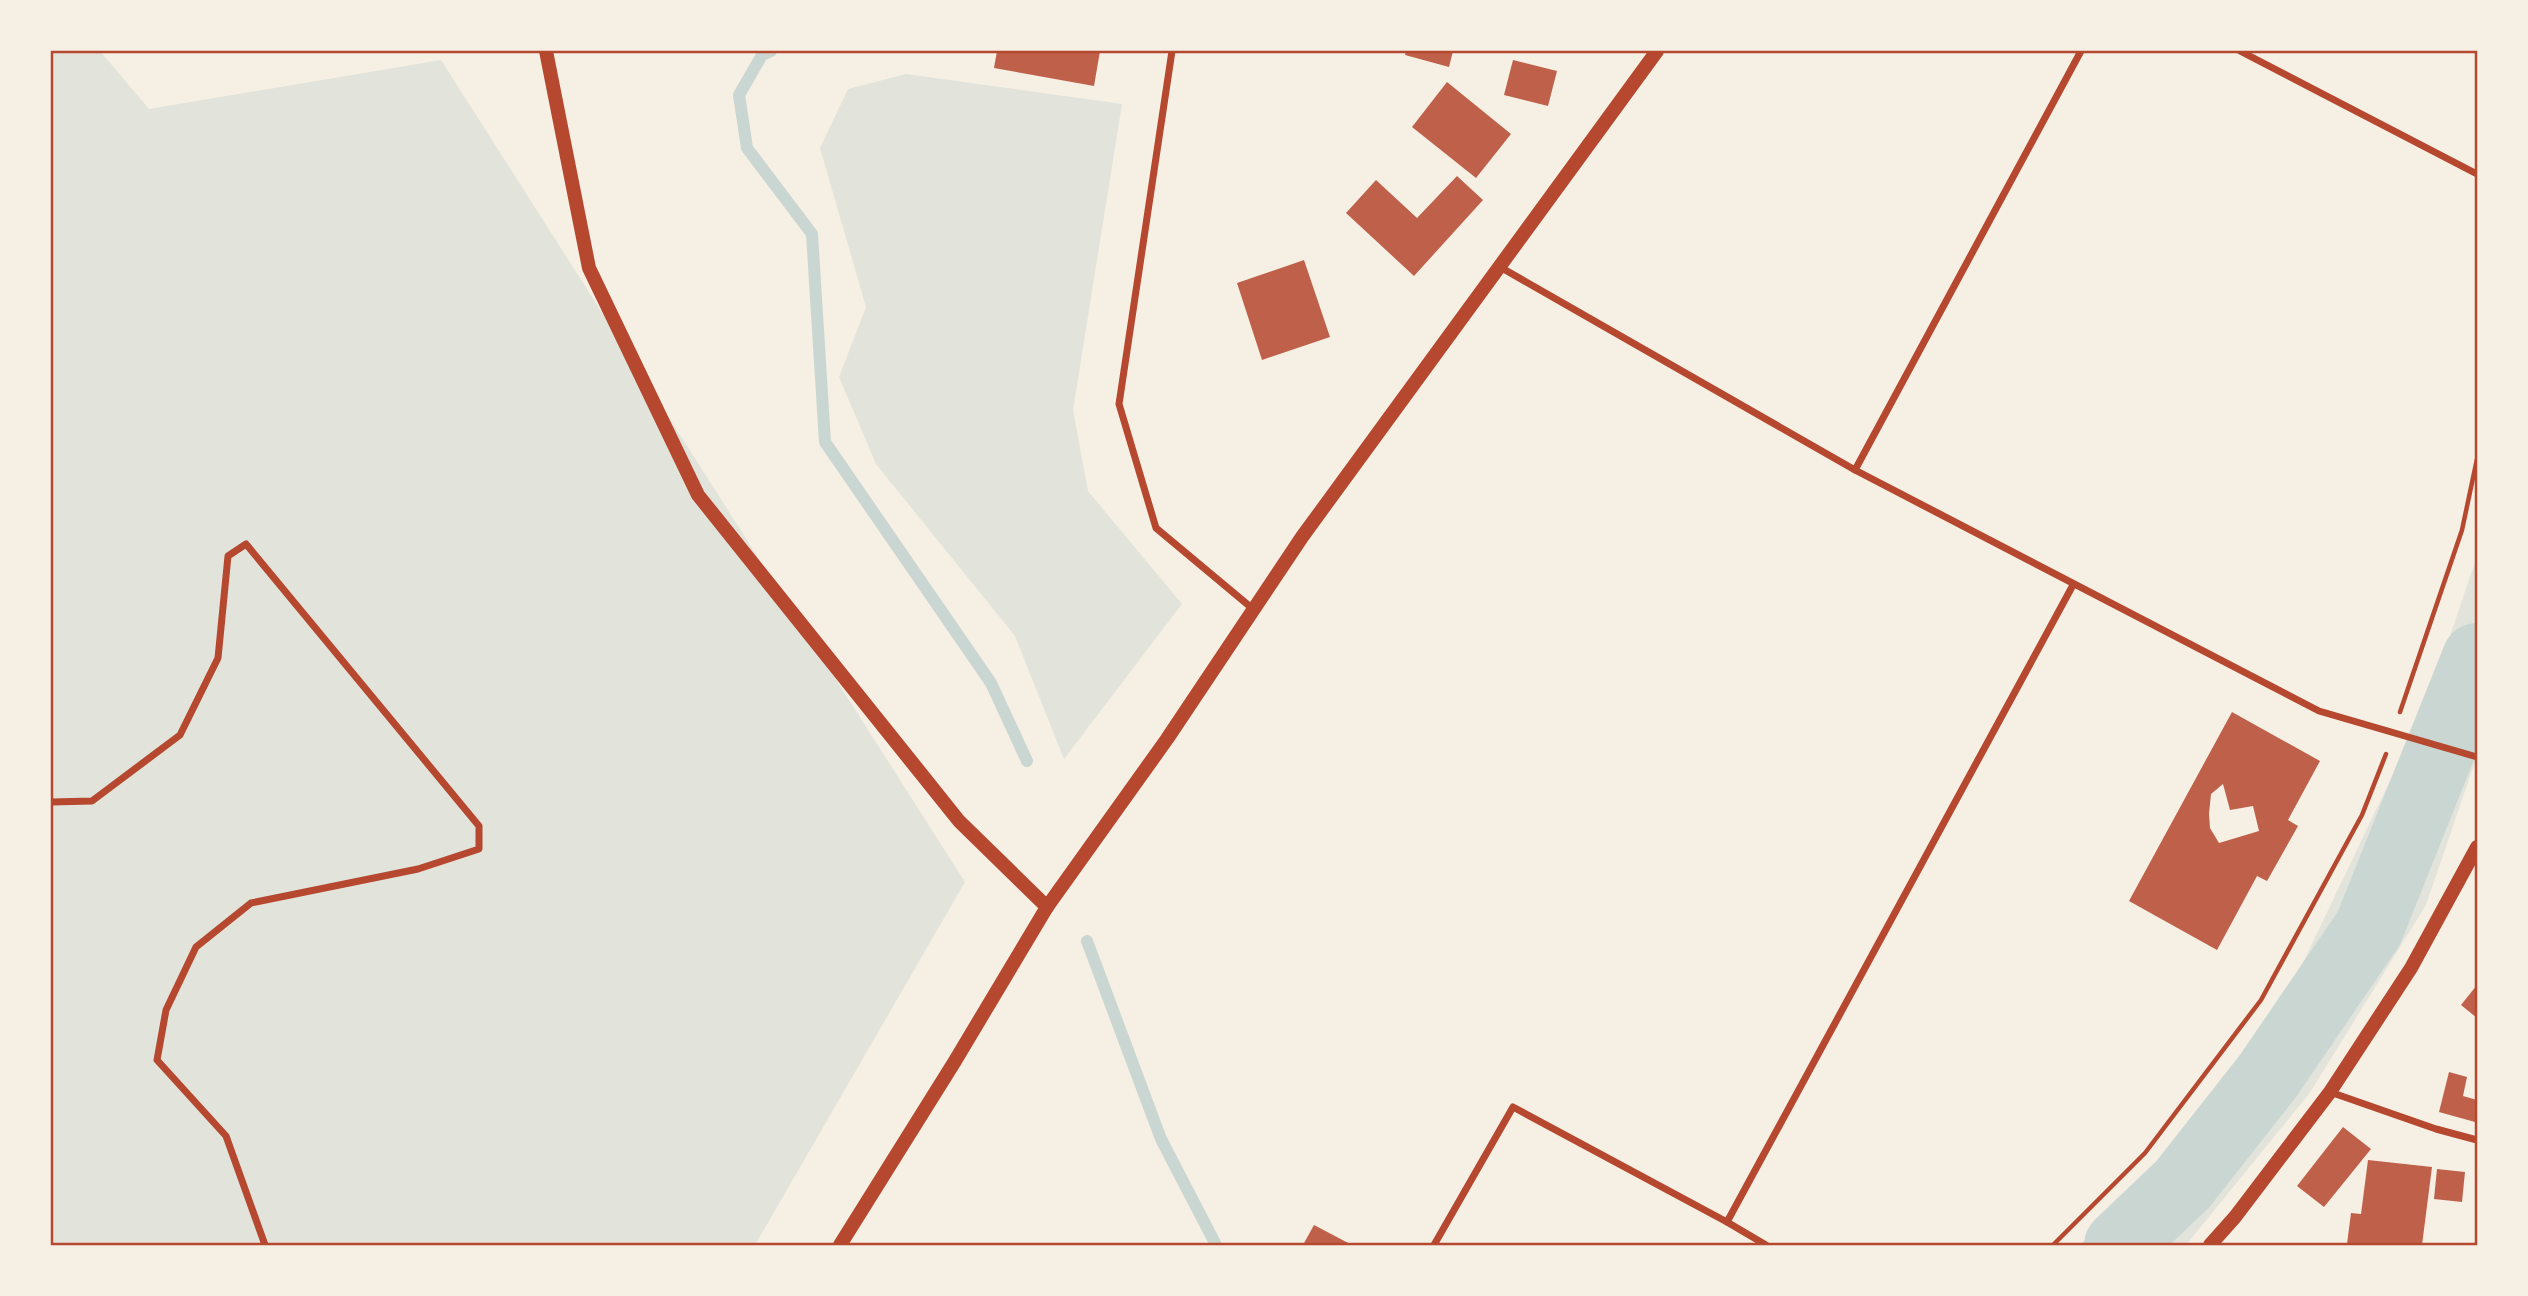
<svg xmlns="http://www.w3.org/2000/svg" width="2528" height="1296" font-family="Mulish,sans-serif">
  <rect width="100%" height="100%" fill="#f6efe4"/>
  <g fill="#e2e4dc">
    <polygon points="51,51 100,51 149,109 441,60 965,882 755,1245 51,1245"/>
    <polygon points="906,74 1122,104 1073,410 1088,491 1182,604 1064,759 1015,636 876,464 839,377 866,307 820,148 848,89"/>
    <polygon points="2477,556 2477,756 2426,905 2309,1094 2186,1245 2079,1245 2144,1187 2277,1017 2428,701"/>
  </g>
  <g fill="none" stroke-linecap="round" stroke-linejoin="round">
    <g stroke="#c9d6d2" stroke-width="12">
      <polyline points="771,51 762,55 739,95 747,148 812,234 825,442 991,683 1027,761"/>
      <polyline points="1087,941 1161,1139 1216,1245"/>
    </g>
    <polyline stroke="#c9d6d2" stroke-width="70" points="2119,1245 2183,1184 2268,1076 2369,928 2477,658"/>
  </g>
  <g fill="#bf614a" fill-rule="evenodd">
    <polygon points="997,51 1100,51 1094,86 994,68"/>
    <polygon points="1406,51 1453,51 1449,67 1405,55"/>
    <polygon points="1513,60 1557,71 1548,106 1504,95"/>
    <polygon points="1447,82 1511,134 1476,178 1412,127"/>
    <polygon points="1457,176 1483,200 1414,276 1346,213 1376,180 1417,218"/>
    <polygon points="1304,260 1330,337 1262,360 1237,283"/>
    <path d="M 2232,712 L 2320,761 L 2288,820 L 2298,826 L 2267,881 L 2257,876 L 2217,950 L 2129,901 ZM 2223,784 L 2230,810 L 2253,806 L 2259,831 L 2219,843 L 2210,828 L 2209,814 L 2211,794 Z"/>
    <polygon points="2477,985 2477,1018 2461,1005"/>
    <polygon points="2449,1072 2467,1077 2463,1096 2477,1100 2475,1122 2439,1112"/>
    <polygon points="2343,1127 2371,1149 2324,1207 2297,1186"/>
    <polygon points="2368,1160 2432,1167 2422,1245 2347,1244 2351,1213 2361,1214"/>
    <polygon points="2437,1169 2465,1172 2462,1202 2434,1199"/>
    <polygon points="1314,1225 1352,1245 1303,1245"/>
  </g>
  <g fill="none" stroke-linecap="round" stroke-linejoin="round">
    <g stroke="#b5482f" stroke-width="4.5">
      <polyline points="2400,712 2462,530 2477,459"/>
      <polyline points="2053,1245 2145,1153 2261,1000 2362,815 2386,754"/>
    </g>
    <g stroke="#b5482f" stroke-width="7">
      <polyline points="1172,51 1119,404 1156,528 1253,609"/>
      <polyline points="2240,51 2477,174"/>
      <polyline points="1500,267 1855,470 2319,711 2477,757"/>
      <polyline points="1855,470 2081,51"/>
      <polyline points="51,802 92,801 180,735 218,658 228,556 246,544 479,826 479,849 418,869 251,903 196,947 166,1010 157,1060 226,1136 265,1245"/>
      <polyline points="2330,1092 2436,1129 2477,1140"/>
      <polyline points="1727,1222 1766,1245"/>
      <polyline points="1434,1245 1513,1107 1727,1222 2073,585"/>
    </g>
    <g stroke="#b5482f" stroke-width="14">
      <polyline points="546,51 589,268 698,495 959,821 1047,907"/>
      <polyline points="840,1245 955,1061 1047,907 1167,739 1302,537 1657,51"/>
      <polyline points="2210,1245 2235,1217 2330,1092 2411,968 2477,847"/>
    </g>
  </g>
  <rect width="2528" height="1296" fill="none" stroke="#f6efe4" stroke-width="105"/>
  <rect x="52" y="52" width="2424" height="1192" fill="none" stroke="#b5482f" stroke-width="2.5"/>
</svg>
